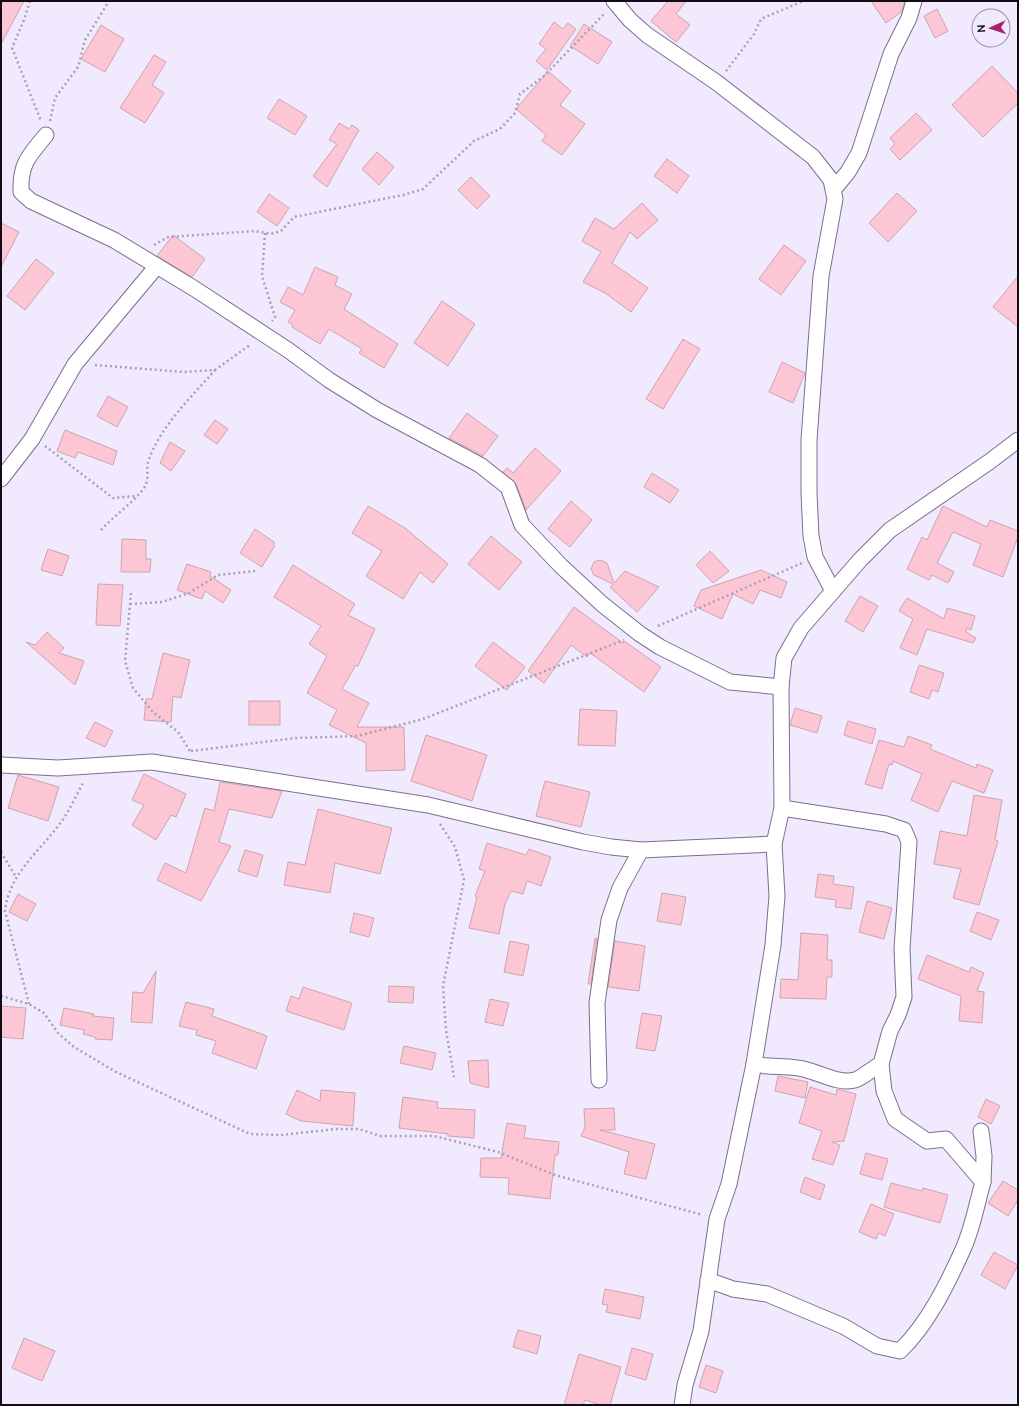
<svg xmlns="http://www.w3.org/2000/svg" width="1019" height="1406" font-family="Ubuntu,sans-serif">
  <rect width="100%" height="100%" fill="#f1e9fd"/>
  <g fill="#fdc6d5" stroke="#cca5af">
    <polygon points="1,1 24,1 1,44"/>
    <polygon points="668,1 686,1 676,14 690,25 676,42 651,21"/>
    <polygon points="871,1 905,1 901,12 886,23"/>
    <polygon points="937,9 948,31 935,38 924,16"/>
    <polygon points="554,22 563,29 568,23 576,29 547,70 536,61 546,49 539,44"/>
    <polygon points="584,24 612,42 598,64 570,46"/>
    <polygon points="101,25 124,39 105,72 81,59"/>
    <polygon points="154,55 166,62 152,85 164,93 145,123 120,108"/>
    <polygon points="992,66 1018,93 1018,103 983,137 952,105"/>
    <polygon points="548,71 571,91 560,105 585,124 562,155 542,141 546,135 516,109"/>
    <polygon points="279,99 307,116 295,135 267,118"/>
    <polygon points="916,113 932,130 900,160 890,149 895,144 890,138"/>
    <polygon points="339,123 349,129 352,125 359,130 327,187 313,176 337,144 329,140"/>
    <polygon points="377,152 394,167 379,185 362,169"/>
    <polygon points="667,159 689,176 677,193 654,176"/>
    <polygon points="471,177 490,196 477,209 458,190"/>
    <polygon points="897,193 917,211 888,242 869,223"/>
    <polygon points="269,194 289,208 277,226 257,212"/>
    <polygon points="642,203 658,220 637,239 630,232 612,263 648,288 631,312 605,293 583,282 601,252 582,241 595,218 614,229"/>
    <polygon points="1,223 19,232 1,267"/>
    <polygon points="173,235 205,259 192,277 157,256"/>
    <polygon points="784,245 806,261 781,295 759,279"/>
    <polygon points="36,259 54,273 25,310 7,296"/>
    <polygon points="315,267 338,277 335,285 352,294 344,309 398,344 384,368 359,353 362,349 329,329 320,344 292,327 293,325 288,322 295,310 280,302 288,287 303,295"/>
    <polygon points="1018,276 1018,327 993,307"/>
    <polygon points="442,301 475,324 448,366 414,343"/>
    <polygon points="683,339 700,349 663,409 646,399"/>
    <polygon points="782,362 805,373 793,403 769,392"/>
    <polygon points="108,396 128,407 117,427 97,416"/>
    <polygon points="467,413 498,436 483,456 449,438"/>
    <polygon points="215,420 228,429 217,444 204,435"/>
    <polygon points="65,430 117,451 113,465 78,452 75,458 57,451"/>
    <polygon points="170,442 185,451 171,471 160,463"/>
    <polygon points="535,448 561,471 526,510 516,484 503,472 507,468 513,473"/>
    <polygon points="652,473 679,490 670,503 644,487"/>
    <polygon points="571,501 592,520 570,547 548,529"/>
    <polygon points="368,506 405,528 448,564 433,583 420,572 403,599 366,576 382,551 352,533"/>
    <polygon points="943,506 987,527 990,520 1018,531 1018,537 1003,577 973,565 981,544 953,532 937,563 954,572 948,583 932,575 929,580 907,569 922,537 927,540"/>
    <polygon points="255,529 274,542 274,547 262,567 240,553"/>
    <polygon points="491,536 522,562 499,590 468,564"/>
    <polygon points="122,539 146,540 146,559 151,559 150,572 121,572"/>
    <polygon points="48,549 69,556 62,576 41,570"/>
    <polygon points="710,551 729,571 713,583 696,565"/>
    <polygon points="600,560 607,563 614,583 625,571 659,587 637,612 610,587 613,584 594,575 591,569 594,562"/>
    <polygon points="187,564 211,572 210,576 231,590 223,603 205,591 202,599 177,590"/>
    <polygon points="293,565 355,604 348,615 375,629 358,666 356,665 342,689 369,703 357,727 404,727 405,770 366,771 366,743 329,725 337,710 307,693 327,656 309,644 321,626 274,597"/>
    <polygon points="761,570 787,582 781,598 760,590 753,604 733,594 722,619 694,606 701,590"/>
    <polygon points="98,584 123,585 120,626 96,625"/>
    <polygon points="860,596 878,606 863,632 845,621"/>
    <polygon points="907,598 944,619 947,608 975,616 971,630 967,628 966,632 976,638 973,643 927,629 917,655 900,648 913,619 899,611"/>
    <polygon points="574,607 623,643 624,641 661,667 644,692 590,653 587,657 571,645 544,683 528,671"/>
    <polygon points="47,632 64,648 59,653 84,661 75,685 26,642 35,645"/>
    <polygon points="493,642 525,667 507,690 475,666"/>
    <polygon points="163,653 190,660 181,698 173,696 171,722 144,720 146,699 152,699"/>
    <polygon points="919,665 944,673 938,692 932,690 929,699 910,692"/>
    <rect x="249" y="701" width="31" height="24"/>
    <polygon points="795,708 822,716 817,733 790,725"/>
    <polygon points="580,709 617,711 615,746 578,745"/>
    <polygon points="848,721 876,729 872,744 844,735"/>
    <polygon points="95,722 113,731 105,747 86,738"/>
    <polygon points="426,735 487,755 472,801 411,781"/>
    <polygon points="908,736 932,745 930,749 976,768 977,764 993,770 984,793 952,781 938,812 911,800 922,774 893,761 892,765 889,764 882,789 865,784 879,740 904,747"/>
    <polygon points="144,774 186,794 176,817 171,815 156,840 132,825 144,805 132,800"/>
    <polygon points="18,775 59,787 48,821 8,808"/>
    <polygon points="545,781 590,792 581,827 536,816"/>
    <polygon points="220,782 282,791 272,818 229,809 219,842 231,846 201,901 157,880 165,863 186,873 205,808 214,811"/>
    <polygon points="974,795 1002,800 995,840 998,841 979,905 953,898 961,869 934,864 940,831 967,836"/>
    <polygon points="318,809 392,828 380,874 335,863 330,893 284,885 288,862 305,865"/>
    <polygon points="487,843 526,855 529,849 551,857 541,886 527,881 523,894 511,891 505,904 499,934 469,928 477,897 475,896 485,871 479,869"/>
    <polygon points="245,850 263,855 257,877 238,871"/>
    <polygon points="818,874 834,876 833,884 854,887 851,909 835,907 836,900 815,897"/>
    <polygon points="662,893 686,897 681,925 657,921"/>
    <polygon points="18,894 36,904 27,921 9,912"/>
    <polygon points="867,901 892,908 884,939 859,932"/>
    <polygon points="977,912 999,920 991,940 970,931"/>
    <polygon points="354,913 374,918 369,937 350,932"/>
    <polygon points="801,933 828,935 827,960 832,960 832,977 827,977 826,999 780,998 781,979 798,980"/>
    <polygon points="595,938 597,939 591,984 588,984"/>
    <polygon points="510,941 529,945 523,976 504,972"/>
    <polygon points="615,941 645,946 639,991 608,987"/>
    <polygon points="927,955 969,972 971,967 984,973 977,991 984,992 982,1023 959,1021 961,996 918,979"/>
    <polygon points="156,971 152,1023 131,1022 133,992 143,993"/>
    <polygon points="389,986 414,987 413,1003 388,1002"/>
    <polygon points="303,987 352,1003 344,1030 286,1011 291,996 299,999"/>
    <polygon points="490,999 509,1003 503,1026 485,1022"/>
    <polygon points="186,1002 214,1009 212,1016 267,1036 256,1069 212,1053 216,1041 196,1035 197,1030 179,1026"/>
    <polygon points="1,1006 26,1008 23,1039 1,1037"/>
    <polygon points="64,1008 94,1014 93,1016 114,1018 112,1040 95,1039 95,1037 83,1034 84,1030 60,1025"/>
    <polygon points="642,1013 662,1016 655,1051 636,1048"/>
    <polygon points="404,1046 436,1053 432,1070 400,1063"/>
    <polygon points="488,1060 489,1088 470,1083 468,1061"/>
    <polygon points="778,1076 808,1082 805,1098 775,1091"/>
    <polygon points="810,1087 836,1095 837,1089 856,1094 844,1141 832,1142 840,1145 833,1165 812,1159 822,1131 799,1123"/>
    <polygon points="297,1090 320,1101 321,1090 355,1093 353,1126 301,1121 286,1114"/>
    <polygon points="403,1097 438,1102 437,1108 475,1110 474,1138 448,1136 448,1134 399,1128"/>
    <polygon points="986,1099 1000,1106 991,1124 978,1117"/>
    <polygon points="614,1108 615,1130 600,1130 655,1144 646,1179 624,1174 629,1152 581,1136 585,1127 584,1109"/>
    <polygon points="507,1123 526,1126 524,1138 559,1142 558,1155 555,1155 550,1199 508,1194 509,1178 480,1177 481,1158 501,1158"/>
    <polygon points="866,1153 888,1159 882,1180 860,1174"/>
    <polygon points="805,1177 825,1185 820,1200 800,1192"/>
    <polygon points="1003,1181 1018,1190 1018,1200 1008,1216 988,1203"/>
    <polygon points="891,1183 922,1191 923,1188 948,1195 940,1223 884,1207"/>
    <polygon points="871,1204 894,1214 885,1236 879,1233 876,1239 859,1232"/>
    <polygon points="994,1252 1018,1265 1005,1289 981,1275"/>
    <polygon points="605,1289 644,1297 640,1319 606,1312 608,1305 602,1304"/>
    <polygon points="518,1330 541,1336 537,1354 513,1347"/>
    <polygon points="24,1338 55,1351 42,1381 12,1368"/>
    <polygon points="632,1348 653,1354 646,1380 625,1374"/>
    <polygon points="579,1354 621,1367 610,1405 601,1405 585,1400 583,1405 564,1405"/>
    <polygon points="706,1365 723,1371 716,1393 699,1387"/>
  </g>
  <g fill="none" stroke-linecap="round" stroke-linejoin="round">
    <g stroke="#7c6f8d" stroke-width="17">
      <g id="minor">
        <polyline points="614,1 630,20 647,35 716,82 813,157 831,180 835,199 821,276 809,440 809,493 811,536 815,557 833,591"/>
        <path d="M 46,135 C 29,156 20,163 21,192 L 31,201 L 114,240 L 195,289 L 288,350 L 329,380 L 377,410 L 480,465 L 508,487 L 522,525 L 561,566 L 602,604 L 640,634 L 660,647 L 730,682 L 781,687"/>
        <polyline points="834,189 848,172 859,153 891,54 909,18 914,1"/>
        <polyline points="1,479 32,439 75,364 157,266"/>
        <polyline points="1,765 58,768 152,762 428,805 583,842 611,847 641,850 774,844"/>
        <path d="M 754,1064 C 770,1068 793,1065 807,1070 C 822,1074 839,1084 855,1080 C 860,1079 875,1067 881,1064"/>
        <polyline points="599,1080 597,1003 609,920 620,888 641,850"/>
        <polyline points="981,1131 984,1156 983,1182"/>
        <path d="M 708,1280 L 733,1289 L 767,1294 L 843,1326 L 877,1346 L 900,1351 C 928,1324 948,1283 964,1247 C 973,1226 977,1203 983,1182 L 946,1139 L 927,1141 L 895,1119 L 884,1091 L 881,1064 L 890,1031 L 898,1015 L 904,997 L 902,949 L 909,842 L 904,830 L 886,824 L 782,808"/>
        <polyline points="682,1405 685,1385 701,1331 717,1219 729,1184 754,1064 773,945 777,896 774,844 782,808 781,687 784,658 801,628 860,560 890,530 989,462 1018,440"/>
      </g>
    </g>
    <g stroke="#a8a1b2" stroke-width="2.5" stroke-dasharray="2 3" stroke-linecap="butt">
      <polyline points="30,1 24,20 12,48 41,121"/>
      <polyline points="726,71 754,34 761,19 803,1"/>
      <polyline points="50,121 55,98 78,67 85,40 109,1"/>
      <polyline points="265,233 262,276 275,317 272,321"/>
      <polyline points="154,245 168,237 255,231 271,234 281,231 294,217 403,195 423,189 474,141 500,129 515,113 520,94 544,76 605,13"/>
      <polyline points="95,365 184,372 215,370 250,345"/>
      <polyline points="45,446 113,498 136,496"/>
      <path d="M 101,530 C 112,517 141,497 146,484 C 149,477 146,469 148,462 C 160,426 191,398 215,370"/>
      <polyline points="131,593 125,661 133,688 153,712 178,732 190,751"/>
      <polyline points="130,604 162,602 189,593 218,575 256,571"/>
      <polyline points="658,626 802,563"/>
      <polyline points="191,751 296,738 357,736 423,719 624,640"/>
      <polyline points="440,824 455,847 464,880 443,986 446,1030 454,1077"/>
      <polyline points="1,852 16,877"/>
      <polyline points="1,996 29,1004 44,1013 58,1033 74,1047 116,1072 250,1134 281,1135 336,1129 359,1129 380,1136 434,1136 498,1152 555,1175 703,1215"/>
      <path d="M 29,1004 L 5,911 C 9,872 43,849 64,818 C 71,807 77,794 83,783"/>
    </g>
    <use href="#minor" stroke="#fff" stroke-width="15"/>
  </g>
  <rect width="1019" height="1406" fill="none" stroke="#110c17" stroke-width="4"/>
  <g transform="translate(991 28) rotate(267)"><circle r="19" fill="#f1e9fd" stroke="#9791a1"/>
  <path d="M0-3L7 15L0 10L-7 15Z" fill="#a6226e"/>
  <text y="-6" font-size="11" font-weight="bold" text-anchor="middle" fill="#110c17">N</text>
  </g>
</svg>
